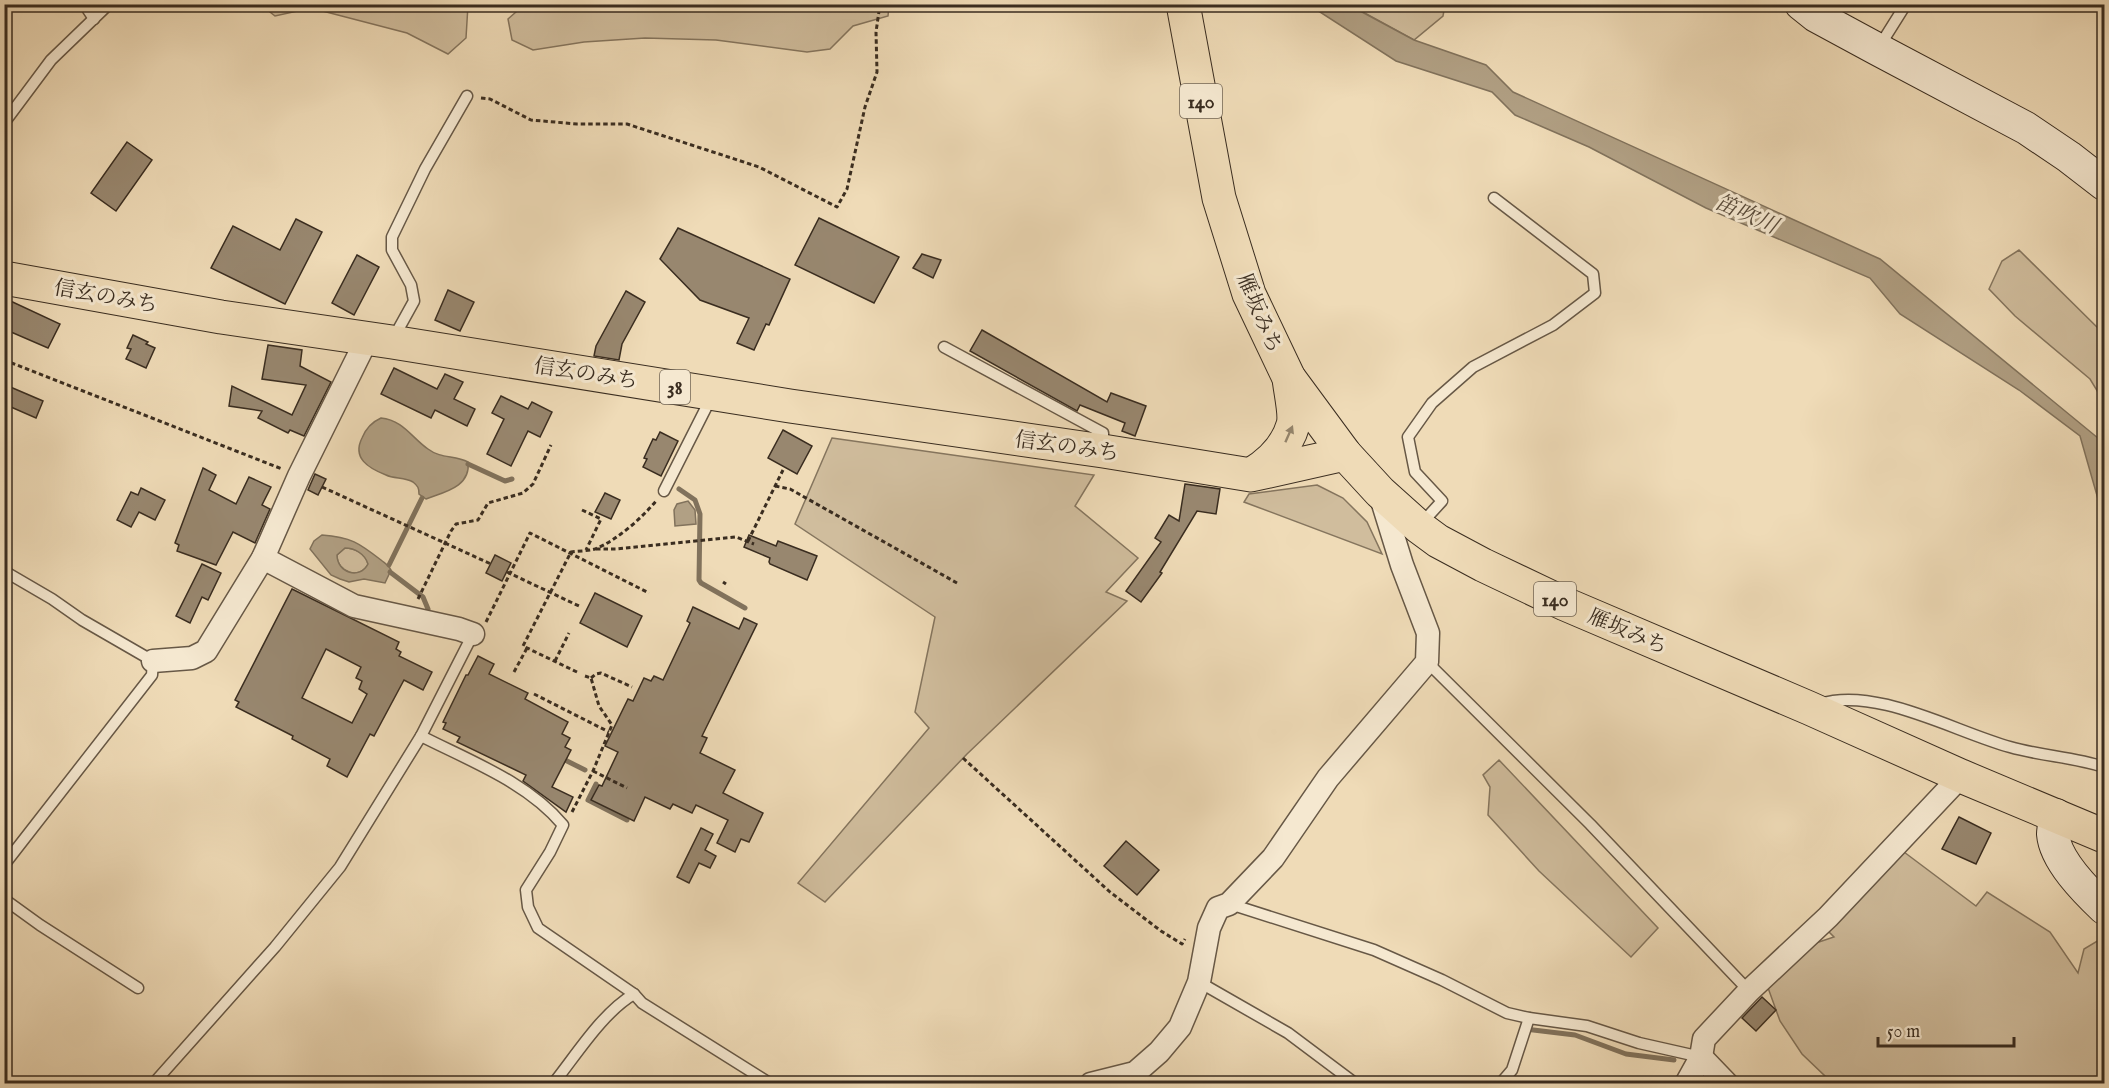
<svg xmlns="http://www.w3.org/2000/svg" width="2109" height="1088" font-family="'IM FELL English','Noto Serif JP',serif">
  <rect width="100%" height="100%" fill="#efdbb7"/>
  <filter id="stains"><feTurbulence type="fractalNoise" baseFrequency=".00333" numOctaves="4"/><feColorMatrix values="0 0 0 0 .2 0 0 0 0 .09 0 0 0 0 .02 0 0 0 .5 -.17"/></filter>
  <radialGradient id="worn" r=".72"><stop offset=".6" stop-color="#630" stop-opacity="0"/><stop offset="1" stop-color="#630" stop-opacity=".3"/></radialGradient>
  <g fill="#d0bd9d" stroke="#85755e" stroke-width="1.5">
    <polygon points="261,5 468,5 466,38 448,54 407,33 311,8 275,16"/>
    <polygon points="524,5 524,4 889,5 888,16 853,26 830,49 807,52 716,40 645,38 584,42 533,50 512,40 508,19"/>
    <polygon points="1350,5 1445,5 1443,16 1414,40"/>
    <polygon points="2019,250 2104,334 2104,402 2090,379 2015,316 1989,289 2002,261"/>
    <polygon points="832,438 1094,475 1075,506 1138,558 1106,592 1127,601 967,754 825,902 798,883 929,728 915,712 935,617 795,524"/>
    <polygon points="1317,485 1343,498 1367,522 1382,554 1244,502 1249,494"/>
    <path d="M 345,548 C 355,548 365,554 368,564 C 360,580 337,573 337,555 Z"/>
    <polygon points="1499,760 1658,928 1631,957 1539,871 1488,815 1490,787 1483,775"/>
    <polygon points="1904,852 1976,906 1987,892 2050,932 2078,973 2084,949 2104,937 2104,1083 1960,1084 1955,1079 1952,1084 1828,1083 1827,1078 1802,1054 1780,1021 1767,985 1816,943 1834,937 1827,930"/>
  </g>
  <g fill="#b1a084" stroke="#81725c" stroke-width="1.5" fill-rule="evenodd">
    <polygon points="1309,5 1349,5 1414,40 1486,65 1513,92 1880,259 2104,443 2104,520 2080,436 2019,390 1900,314 1870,278 1706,208 1589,147 1515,115 1492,92 1396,61"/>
    <path d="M 381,418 C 403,420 412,438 428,449 C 441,459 455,455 468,462 C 471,487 444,492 426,499 L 419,494 C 419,488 418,486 413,482 C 405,477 394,479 386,475 C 368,468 352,458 362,438 C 366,428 372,422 381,418 Z"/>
    <polygon points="688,501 695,510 696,524 675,526 674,510 677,504"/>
    <path d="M 322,535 C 351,537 359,543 381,560 C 386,564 388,564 391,570 L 385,583 L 364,579 L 349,582 L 340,579 L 331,575 L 310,549 L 314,541 ZM 345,548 C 355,548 365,554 368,564 C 360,580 337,573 337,555 Z"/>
  </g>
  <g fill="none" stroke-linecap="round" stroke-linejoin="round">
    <g stroke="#81725c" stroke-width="5">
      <polyline points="468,464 505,481 512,479"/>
      <polyline points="679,489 695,500 700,514 699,580 701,583 745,608"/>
      <polyline points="389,565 422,498"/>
      <polyline points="390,572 423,597 428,609"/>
      <polyline points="559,757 585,770"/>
      <polyline points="596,784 588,800 627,820"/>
      <polyline points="1525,1029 1575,1035 1626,1054 1674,1060"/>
    </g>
  </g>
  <g fill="#98876f" stroke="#3a2d20" stroke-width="1.5" fill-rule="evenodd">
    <polygon points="127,142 152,160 116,211 91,193"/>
    <polygon points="819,218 899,257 874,303 795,265"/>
    <polygon points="296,219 322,232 285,304 211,268 233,226 280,250"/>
    <polygon points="678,228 790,279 769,325 766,324 754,350 737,343 749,318 700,300 660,259"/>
    <polygon points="922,254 941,260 933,278 913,268"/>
    <polygon points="357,255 379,267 354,315 332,303"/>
    <polygon points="448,290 474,302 460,331 435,320"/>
    <polygon points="626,291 645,302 622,344 619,360 594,356 596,346"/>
    <polygon points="4,298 60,324 48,348 4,329"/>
    <polygon points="982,330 1107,402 1111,393 1146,406 1135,436 1122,431 1125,423 1080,405 1077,411 970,351"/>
    <polygon points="133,335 148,342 146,344 155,348 146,368 126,359 131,349 127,348"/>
    <polygon points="268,345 302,350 300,366 331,382 304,436 290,430 288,433 258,418 262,411 229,406 232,386 292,415 306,385 262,379"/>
    <polygon points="394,368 437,389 445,374 463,382 454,399 475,409 467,426 435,410 431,418 381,394"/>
    <polygon points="8,386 43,401 36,418 4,404 4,394"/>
    <polygon points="501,396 528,409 532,402 552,412 540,437 528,431 511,466 487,454 504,419 492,413"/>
    <polygon points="783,430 812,446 797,474 768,458"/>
    <polygon points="660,432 678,441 661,476 643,467 647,459 644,458 653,439 656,440"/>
    <polygon points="203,468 216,475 209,490 236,504 249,477 271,487 262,505 270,509 255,543 233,532 216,565 177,551 179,545 175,543"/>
    <polygon points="315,474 326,479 318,495 308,490"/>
    <polygon points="1185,484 1220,489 1216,514 1197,511 1160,572 1162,573 1141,602 1126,591 1161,542 1155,538 1169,515 1179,521"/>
    <polygon points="141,488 165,500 155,520 139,512 131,527 117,520 131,492 138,495"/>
    <polygon points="605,493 620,500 611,519 595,512"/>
    <polygon points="749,535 776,546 778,541 817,556 807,580 770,564 769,562 770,558 744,547"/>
    <polygon points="495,555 511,563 502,581 486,573"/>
    <polygon points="202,564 221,573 208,600 202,597 190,623 176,616"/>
    <path d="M 292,589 L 399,642 L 396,649 L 401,652 L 399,656 L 432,672 L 423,690 L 404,680 L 374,736 L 370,734 L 347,777 L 327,766 L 330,759 L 292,739 L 293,736 L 236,707 L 239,702 L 235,700 ZM 326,649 L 361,667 L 356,678 L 362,681 L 359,689 L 367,694 L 352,723 L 302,698 Z"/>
    <polygon points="595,593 642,616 627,647 580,623"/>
    <polygon points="693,607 739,629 744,618 757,624 702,736 707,738 700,753 735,770 723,793 763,813 749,842 741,839 735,852 717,843 728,820 696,805 692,813 673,804 670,809 645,797 634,821 591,800 599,785 602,786 618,752 605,746 628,699 633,701 644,678 651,681 654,676 663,680 690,623 687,621"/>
    <polygon points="478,656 494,664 489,674 528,693 525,699 568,722 562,734 570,738 565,747 571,750 552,787 573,797 566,812 523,781 526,775 457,742 460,737 443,729 446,723 443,722 466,675 468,675"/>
    <polygon points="1959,817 1991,833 1976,864 1942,849"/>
    <polygon points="701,828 713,834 705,850 716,856 710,868 699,863 689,883 677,877"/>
    <polygon points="1126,841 1159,870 1137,895 1104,866"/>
    <polygon points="1762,997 1776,1010 1756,1031 1742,1018"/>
  </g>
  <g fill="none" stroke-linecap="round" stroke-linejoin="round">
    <g stroke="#675846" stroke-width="13">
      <g id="lane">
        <polyline points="84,4 94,19"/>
        <polyline points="1879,47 1906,4"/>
        <polyline points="4,123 51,60 109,4"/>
        <polyline points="393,339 414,301 411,285 392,250 392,237 425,169 467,96"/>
        <polyline points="944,347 1103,433 1103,448"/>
        <polyline points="664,491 712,396"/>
        <polyline points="1421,524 1442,501 1415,472 1408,437 1432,403 1473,367 1553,325 1595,293 1593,274 1494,198"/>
        <polyline points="4,571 52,599 82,620 153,661 152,675 4,865"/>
        <polyline points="1427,662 1590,824 1749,991"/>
        <path d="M 1820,704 C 1876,686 1955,732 2010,747 C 2041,756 2074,757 2104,767"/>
        <path d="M 421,736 C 470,761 527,782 563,825 L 550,852 L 526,890 L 528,907 L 538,928 L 634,994 L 642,1003 L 771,1084"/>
        <polyline points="4,899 40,925 138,988"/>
        <polyline points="1230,904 1374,950 1442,980 1507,1013 1529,1018 1587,1026 1639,1043 1701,1057"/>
        <polyline points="1199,982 1288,1033 1356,1084"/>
        <polyline points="153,1084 275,947 340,867 421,736 473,634"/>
        <path d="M 553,1084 C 577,1054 602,1013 634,994"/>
        <polyline points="1500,1084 1512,1070 1529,1018"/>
      </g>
    </g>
    <g stroke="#675846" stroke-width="25">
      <g id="street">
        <polyline points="263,558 354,606 459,629 473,634"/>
        <polyline points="153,661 192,658 206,651 263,558 299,476 367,339"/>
        <polyline points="1701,1057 1727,1084"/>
        <polyline points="1091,1084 1135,1073 1159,1052 1180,1027 1199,982 1209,928 1218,908 1229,904 1273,858 1328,778 1427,662 1428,633 1402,565 1380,494"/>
        <polyline points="1686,1084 1701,1057 1704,1039 1749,991 1828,917 1961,776"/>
      </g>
    </g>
    <g stroke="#3a2d20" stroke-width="34">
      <g id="secondary">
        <polyline points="1801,4 1816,16 1877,49 2026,128 2069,157 2104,184"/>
        <path d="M 2056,815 C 2055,821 2053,829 2053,834 C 2055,860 2086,891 2104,908"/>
      </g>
    </g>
    <g stroke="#3a2d20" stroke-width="35">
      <g id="primary">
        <polyline points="4,278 221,317 392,342 790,406 1103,451 1251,475 1345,454"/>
        <path d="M 1252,474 C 1270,463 1287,446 1293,425 C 1296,414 1290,390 1289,378"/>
      </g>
    </g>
    <g stroke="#3a2d20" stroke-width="35">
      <polyline id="highway" points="1183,4 1219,198 1249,294 1289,378 1345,454 1380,492 1419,527 1438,541 1483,565 1565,604 1809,708 1961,776 2104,836"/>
    </g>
    <g stroke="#3a2d20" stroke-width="3" stroke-dasharray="4.5 3" stroke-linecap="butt">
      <polyline points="481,98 490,99 531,120 577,124 627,124 759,167 837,207 847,189 865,107 877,72 876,32 880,4"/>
      <polyline points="4,360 282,469"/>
      <polyline points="775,486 790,489 957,583"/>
      <polyline points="322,487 491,564"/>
      <polyline points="582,510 601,519 586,550"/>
      <polyline points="748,541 783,470"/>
      <polyline points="596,549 616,549 736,537 754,544"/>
      <polyline points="507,572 579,606"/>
      <polyline points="723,582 726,584"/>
      <polyline points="418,599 451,531 456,524 478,520 488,503 523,493 533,484 551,445"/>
      <polyline points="486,622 530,533 649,593"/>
      <polyline points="555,661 569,633"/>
      <polyline points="514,672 527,648"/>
      <path d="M 577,672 L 523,646 L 571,552 C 578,551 588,551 595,549 C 616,541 642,518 656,501"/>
      <polyline points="591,678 596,674 601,673 632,687"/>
      <polyline points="534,694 609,732"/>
      <polyline points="963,758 1110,892 1161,931 1182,944 1185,939"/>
      <polyline points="593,771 627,788"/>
      <polyline points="572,812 593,771 612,725 599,706 591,678 585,676"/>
    </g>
    <use href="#lane" stroke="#f5e8d0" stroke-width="10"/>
    <use href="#street" stroke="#f5e8d0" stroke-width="22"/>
    <use href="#secondary" stroke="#f5e8d0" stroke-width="32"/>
    <use href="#primary" stroke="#efdbb7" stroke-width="33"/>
    <use href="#highway" stroke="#efdbb7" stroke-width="33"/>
  </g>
  <defs><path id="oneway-solid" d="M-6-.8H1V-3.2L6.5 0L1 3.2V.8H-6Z" transform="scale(1.5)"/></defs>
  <use fill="#94846c" href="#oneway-solid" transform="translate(1289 434) rotate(-66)"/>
  <g text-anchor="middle" stroke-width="6" stroke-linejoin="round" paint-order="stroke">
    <g fill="#f5e8d0" stroke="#726555" stroke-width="1.5">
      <rect x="1180" y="84" width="42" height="34" rx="4.5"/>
      <rect x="660" y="370" width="30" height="34" rx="4.5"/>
      <rect x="1534" y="582" width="42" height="34" rx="4.5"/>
    </g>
    <g font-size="20" font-weight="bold" fill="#3a2d20">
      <text x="1201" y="108">140</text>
      <text x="675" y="394">38</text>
      <text x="1555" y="606">140</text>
    </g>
    <g font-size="21" fill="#3a2d20" stroke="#f5e8d0">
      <text transform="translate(106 296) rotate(10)" y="7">信玄のみち</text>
      <text transform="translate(1260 313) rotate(67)" y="7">雁坂みち</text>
      <text transform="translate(586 373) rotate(9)" y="7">信玄のみち</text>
      <text transform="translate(1067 446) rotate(8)" y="7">信玄のみち</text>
      <text transform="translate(1628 631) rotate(23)" y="7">雁坂みち</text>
    </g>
    <g font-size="22" font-style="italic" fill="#584a39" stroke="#f5e8d0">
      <text transform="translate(1747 213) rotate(24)" y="8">笛吹川</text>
    </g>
  </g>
  <rect width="2109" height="1088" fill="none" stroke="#efdbb7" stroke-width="24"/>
  <rect x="6" y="6" width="2097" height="1076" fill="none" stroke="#3a2d20" stroke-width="3"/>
  <rect x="12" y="12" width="2085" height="1064" fill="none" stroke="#3a2d20" stroke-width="1.5"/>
  <path d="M1878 1037v9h136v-9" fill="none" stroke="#3a2d20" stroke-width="3"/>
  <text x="1887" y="1037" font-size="18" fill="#3a2d20" stroke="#f5e8d0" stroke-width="4.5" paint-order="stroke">50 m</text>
  <rect width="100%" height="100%" filter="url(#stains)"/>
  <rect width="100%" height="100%" fill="url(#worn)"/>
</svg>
